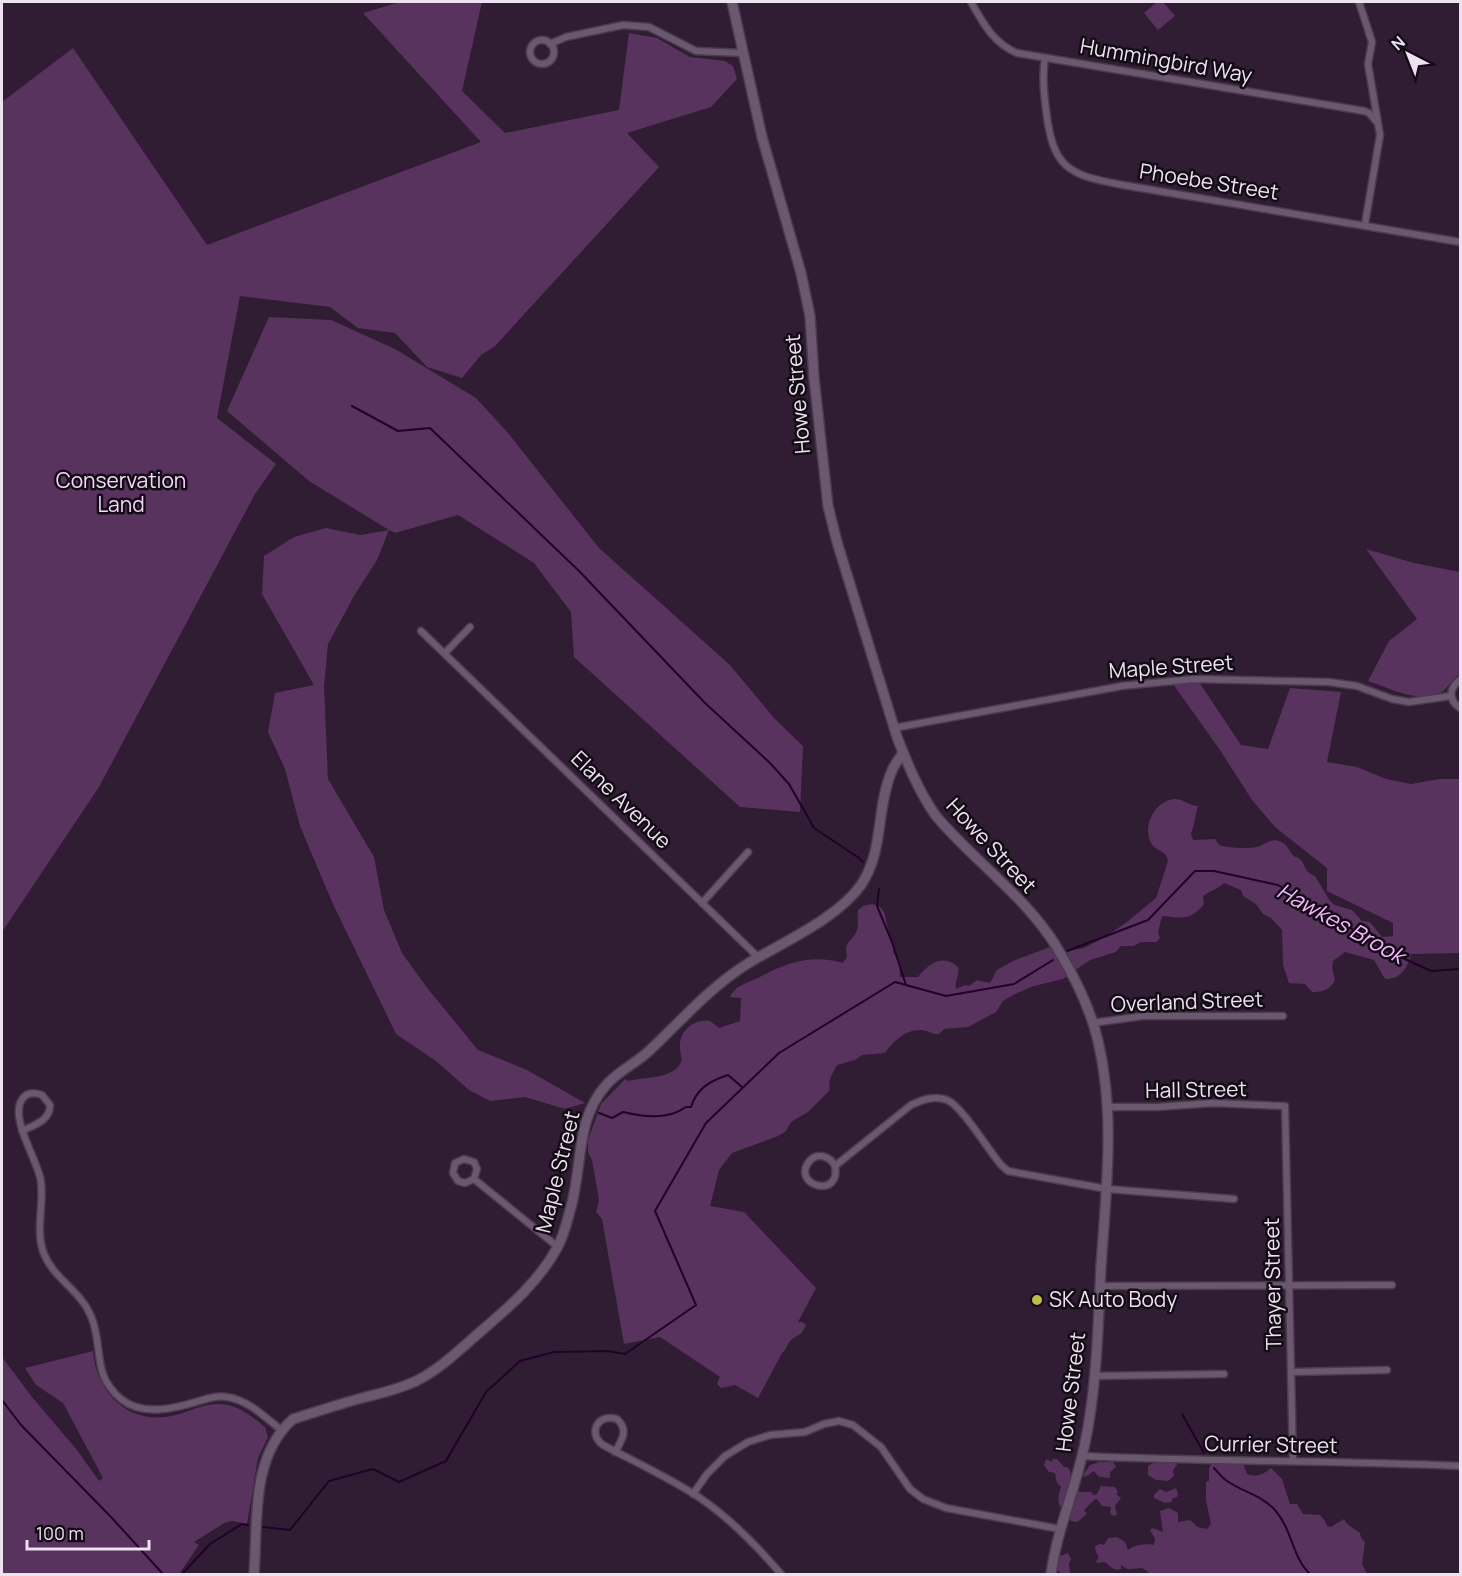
<svg xmlns="http://www.w3.org/2000/svg" width="1462" height="1576" font-family="Manrope,sans-serif">
  <rect width="100%" height="100%" fill="#301d33"/>
  <g fill="#57335d">
    <polygon points="400,2 482,2 462,91 505,133 619,110 629,33 657,38 690,57 725,61 733,66 737,79 711,107 627,133 659,167 495,346 481,355 462,378 427,367 395,333 358,328 330,307 240,296 217,418 276,464 255,494 99,787 2,932 2,102 73,48 207,245 481,142 363,13"/>
    <polygon points="1157,2 1163,2 1175,16 1158,30 1144,13"/>
    <polygon points="269,317 331,320 395,349 476,398 508,433 599,548 730,665 774,718 803,746 800,812 740,807 574,657 571,612 534,563 458,515 395,533 389,530 377,560 354,596 328,644 324,687 328,779 374,857 384,910 402,953 428,989 478,1050 527,1070 585,1103 565,1109 525,1097 490,1101 469,1090 436,1061 396,1034 332,902 300,826 285,769 268,732 275,693 314,685 262,594 264,556 294,537 326,528 360,535 389,530 309,481 227,411"/>
    <path d="M 1366,549 L 1414,563 L 1460,572 L 1460,674 C 1453,678 1450,685 1443,691 C 1423,706 1387,687 1368,681 L 1389,641 L 1417,619 Z"/>
    <path d="M 1199,682 L 1241,745 L 1268,749 L 1290,688 L 1341,692 L 1327,762 L 1357,767 L 1386,779 L 1411,784 L 1439,779 L 1460,779 L 1460,953 L 1411,954 C 1407,969 1401,979 1385,979 L 1374,960 L 1345,952 L 1333,961 L 1332,967 L 1335,980 C 1330,990 1323,992 1312,992 L 1305,984 L 1289,983 L 1283,965 L 1282,930 L 1271,918 L 1263,914 L 1256,904 L 1243,896 L 1241,890 L 1224,883 C 1218,889 1210,891 1203,896 L 1204,904 C 1191,921 1181,918 1162,916 L 1158,932 L 1160,938 L 1156,942 L 1141,942 L 1133,946 L 1121,946 L 1116,952 L 1090,960 L 1063,979 L 1034,986 L 1015,994 L 1003,1001 L 996,1012 L 968,1027 L 944,1029 L 939,1034 C 932,1035 928,1030 921,1030 C 904,1030 894,1041 885,1053 L 862,1055 L 855,1060 L 837,1065 C 833,1073 827,1081 830,1090 L 808,1112 L 791,1122 L 786,1131 L 778,1136 L 732,1153 L 719,1170 L 710,1206 L 744,1212 L 816,1288 L 798,1322 L 802,1322 L 806,1325 C 801,1336 799,1334 791,1340 C 787,1344 787,1349 782,1353 L 758,1398 L 735,1385 L 721,1388 L 717,1384 L 720,1377 L 660,1337 L 624,1344 L 602,1219 L 596,1212 L 599,1200 L 592,1160 L 588,1152 L 588,1140 L 601,1104 L 625,1079 L 628,1081 C 644,1077 666,1079 678,1067 C 685,1059 679,1054 680,1045 C 680,1030 696,1018 710,1021 L 719,1028 L 740,1021 L 741,998 L 730,997 C 736,984 749,983 760,977 C 787,962 813,954 843,963 L 847,957 C 843,940 853,942 857,930 C 859,924 857,916 858,910 C 866,902 881,901 885,915 C 886,918 886,921 887,925 C 889,934 895,944 893,953 C 902,961 899,966 900,977 L 918,977 C 928,964 943,953 958,967 C 960,976 954,981 956,989 L 965,985 L 969,986 L 977,980 L 990,983 L 997,970 L 1013,961 L 1050,947 L 1067,951 L 1084,948 L 1105,937 L 1127,922 L 1156,898 L 1168,861 L 1166,855 C 1161,850 1155,850 1151,843 C 1142,826 1155,800 1175,799 C 1183,799 1190,806 1198,806 C 1195,816 1195,824 1191,833 L 1193,840 L 1215,839 L 1219,845 C 1227,848 1248,849 1256,847 C 1264,846 1270,838 1279,841 C 1286,843 1288,848 1292,854 C 1296,859 1295,855 1300,859 C 1307,867 1303,871 1315,876 L 1330,901 L 1335,905 L 1352,910 L 1362,921 L 1370,922 L 1382,937 L 1393,936 L 1393,923 L 1327,891 L 1327,868 L 1275,827 L 1252,800 L 1220,750 L 1173,684 Z"/>
    <path d="M 93,1351 C 96,1392 128,1425 171,1416 C 188,1413 202,1403 220,1404 C 239,1405 251,1416 265,1427 L 268,1437 L 258,1458 L 247,1524 L 233,1521 L 226,1522 L 194,1542 L 199,1545 L 179,1574 L 2,1574 L 2,1357 L 32,1397 L 77,1450 L 99,1481 L 103,1478 L 63,1403 L 36,1385 L 25,1368 Z"/>
    <path d="M 1046,1459 L 1052,1462 L 1053,1459 L 1057,1459 L 1064,1467 L 1067,1467 L 1070,1470 L 1071,1482 L 1080,1492 L 1091,1492 L 1094,1495 L 1097,1494 L 1101,1486 L 1115,1487 L 1118,1492 L 1116,1494 L 1121,1498 L 1115,1506 L 1117,1515 L 1112,1516 L 1110,1512 L 1111,1507 L 1102,1506 L 1097,1499 L 1095,1499 L 1084,1510 L 1087,1514 L 1077,1522 L 1071,1521 C 1062,1506 1054,1506 1061,1487 L 1057,1483 L 1055,1473 L 1049,1472 L 1044,1465 Z"/>
    <polygon points="1159,1460 1176,1463 1177,1465 1173,1470 1174,1476 1168,1481 1156,1480 1148,1475 1148,1466"/>
    <polygon points="1099,1462 1113,1462 1116,1467 1110,1472 1110,1478 1099,1477 1094,1471 1085,1477 1083,1475 1090,1465"/>
    <path d="M 1212,1464 L 1243,1464 L 1247,1474 C 1255,1478 1265,1474 1271,1468 L 1282,1479 L 1290,1504 L 1297,1504 L 1303,1514 L 1320,1515 L 1325,1521 L 1327,1526 L 1331,1527 L 1344,1519 L 1347,1524 L 1360,1533 L 1361,1538 L 1365,1542 L 1362,1564 L 1367,1574 L 1150,1574 C 1139,1564 1141,1570 1127,1569 L 1121,1565 L 1121,1569 C 1114,1572 1110,1566 1105,1562 L 1097,1563 L 1096,1561 L 1099,1558 L 1096,1552 L 1095,1546 L 1100,1544 L 1104,1545 L 1108,1538 L 1117,1537 L 1125,1542 L 1128,1550 C 1133,1545 1147,1543 1154,1545 L 1155,1539 L 1150,1530 L 1153,1528 L 1163,1532 L 1160,1511 L 1169,1508 L 1178,1513 L 1178,1522 L 1190,1520 L 1198,1527 L 1207,1529 L 1211,1524 L 1206,1500 L 1206,1482 L 1209,1481 L 1209,1468 Z"/>
    <polygon points="1176,1488 1178,1494 1177,1497 1172,1499 1172,1502 1165,1503 1154,1498 1154,1495 1160,1489 1166,1492"/>
    <polygon points="1068,1553 1071,1559 1069,1564 1070,1574 1060,1574 1060,1572 1057,1570 1060,1556"/>
  </g>
  <g fill="none" stroke-linecap="round" stroke-linejoin="round">
    <g stroke="#220029" stroke-width="2">
      <polyline points="352,406 398,431 430,428 579,571 705,703 770,763 789,784 814,828 859,858 863,862"/>
      <polyline points="879,889 877,906 892,942 906,985"/>
      <polyline points="1067,951 1148,920 1195,871 1214,871 1278,885 1392,953 1431,971 1460,969"/>
      <path d="M 599,1113 L 612,1118 L 623,1112 C 644,1117 668,1120 686,1107 L 691,1107 C 697,1088 710,1081 728,1075 L 742,1087"/>
      <polyline points="2,1400 21,1425 111,1517 163,1574"/>
      <polyline points="1182,1414 1204,1453"/>
      <path d="M 1214,1468 C 1218,1472 1222,1478 1227,1481 C 1243,1492 1261,1495 1275,1510 C 1293,1531 1292,1557 1310,1574"/>
      <polyline points="263,1527 290,1530 329,1481 373,1469 399,1482 446,1461 486,1392 520,1361 554,1352 608,1351 625,1354 696,1305 655,1211 706,1123 779,1053 895,982 946,996 1014,984 1053,960"/>
      <polyline points="182,1574 210,1544 242,1524 248,1525"/>
    </g>
    <g stroke="#4b3c4d" stroke-width="9">
      <g id="street">
        <path d="M 971,2 C 983,23 993,43 1017,53 L 1364,111 L 1369,113 L 1376,121"/>
        <polyline points="1359,2 1372,42 1368,64 1380,135 1365,224"/>
        <circle cx="542" cy="52" r="12"/>
        <polyline points="550,44 566,37 623,25 649,27 696,51 742,53"/>
        <path d="M 1045,58 C 1042,75 1044,93 1046,110 C 1053,168 1067,175 1123,185 L 1460,242"/>
        <polyline points="421,631 759,958"/>
        <polyline points="445,653 470,627"/>
        <path d="M 1460,680 C 1449,688 1448,700 1460,708"/>
        <polyline points="894,728 1122,686 1194,679 1329,682 1357,686 1392,699 1409,702 1451,696"/>
        <polyline points="702,903 748,852"/>
        <polyline points="1092,1023 1143,1016 1283,1016"/>
        <polyline points="1107,1107 1158,1107 1212,1103 1285,1106 1293,1461"/>
        <path d="M 22,1131 C 34,1125 50,1121 50,1105 L 42,1095 C 36,1093 30,1092 25,1096 C 5,1113 39,1161 41,1182 C 44,1206 35,1231 44,1254 C 54,1279 81,1291 91,1316 C 104,1347 91,1374 121,1399 C 142,1416 172,1409 196,1402 C 206,1399 216,1395 227,1397 C 248,1400 265,1417 281,1430"/>
        <path d="M 835,1166 C 841,1199 793,1186 808,1163 C 816,1151 830,1156 835,1166 L 911,1105 C 922,1100 934,1095 947,1100 C 962,1106 989,1151 1001,1165 L 1008,1171 L 1107,1189 L 1234,1199"/>
        <polyline points="474,1179 465,1183 458,1181 453,1173 455,1163 464,1159 474,1162 477,1169 474,1179 558,1247"/>
        <polyline points="1100,1286 1392,1285"/>
        <polyline points="1291,1372 1387,1370"/>
        <polyline points="1094,1376 1224,1374"/>
        <path d="M 615,1452 C 622,1440 629,1430 617,1419 C 598,1413 587,1433 603,1445 C 635,1462 670,1478 700,1498 C 731,1519 757,1546 781,1574"/>
        <path d="M 1082,1456 C 1208,1462 1334,1460 1460,1466"/>
        <polyline points="693,1494 707,1474 725,1456 748,1442 770,1435 805,1432 824,1424 839,1421 853,1425 881,1447 910,1489 923,1499 946,1508 1060,1529"/>
      </g>
    </g>
    <g stroke="#4b3c4d" stroke-width="12">
      <g id="secondary">
        <path d="M 732,2 L 762,137 L 801,273 L 810,316 L 814,378 L 828,506 L 837,542 L 897,737 C 908,765 919,792 936,816 C 973,860 1027,898 1056,946 C 1073,974 1089,1005 1097,1037 C 1116,1113 1106,1190 1101,1267 C 1098,1325 1097,1386 1085,1443 C 1076,1488 1057,1529 1051,1574"/>
        <path d="M 254,1574 C 258,1523 250,1457 293,1419 C 316,1412 339,1404 362,1398 C 381,1393 401,1389 418,1380 C 438,1370 455,1354 472,1339 C 503,1312 537,1285 557,1248 C 564,1236 567,1221 571,1207 C 583,1164 575,1119 607,1084 C 619,1071 636,1063 649,1051 C 681,1021 709,988 747,964 C 781,943 837,919 861,885 C 884,851 876,810 891,773 C 893,766 899,759 903,753"/>
      </g>
    </g>
    <use href="#street" stroke="#6c5770" stroke-width="6"/>
    <use href="#secondary" stroke="#6c5770" stroke-width="9"/>
  </g>
  <circle fill="#bbc045" stroke="#130b15" stroke-width="2" cx="1037" cy="1300" r="6"/>
  <g text-anchor="middle" stroke-width="5" stroke-linejoin="round" paint-order="stroke">
    <g font-size="21" fill="#eee2f0" stroke="#130b15">
      <text transform="translate(1166 61) rotate(10)" y="7">Hummingbird Way</text>
      <text transform="translate(1209 182) rotate(9)" y="7">Phoebe Street</text>
      <text transform="translate(798 394) rotate(-95)" y="7">Howe Street</text>
      <text transform="translate(1171 667) rotate(-4)" y="7">Maple Street</text>
      <text transform="translate(621 800) rotate(44)" y="7">Elane Avenue</text>
      <text transform="translate(991 846) rotate(47)" y="7">Howe Street</text>
      <text transform="translate(1187 1002) rotate(-2)" y="7">Overland Street</text>
      <text transform="translate(1196 1090) rotate(-1)" y="7">Hall Street</text>
      <text transform="translate(558 1172) rotate(-76)" y="7">Maple Street</text>
      <text transform="translate(1273 1284) rotate(-91)" y="7">Thayer Street</text>
      <text transform="translate(1071 1392) rotate(-83)" y="7">Howe Street</text>
      <text transform="translate(1271 1445) rotate(1)" y="7">Currier Street</text>
    </g>
    <g font-size="21" fill="#f5d7fa" stroke="#130b15">
      <text x="121" y="488">Conservation<tspan x="121" dy="24">Land</tspan></text>
    </g>
    <g font-size="21" fill="#eee2f0" stroke="#130b15" text-anchor="start">
      <text x="1049" y="1307">SK Auto Body</text>
    </g>
    <g font-size="22" font-style="italic" fill="#f4b8fe" stroke="#130b15">
      <text transform="translate(1341 923) rotate(29)" y="8">Hawkes Brook</text>
    </g>
  </g>
  <rect width="1462" height="1576" fill="none" stroke="#eee2f0" stroke-width="6"/>
  <g transform="translate(1408 54) rotate(318)" stroke="#130b15" stroke-width="4.5" paint-order="stroke">
  <path d="M0-4.5L10 22L0 15L-10 22Z" fill="#eee2f0"/>
  <text y="-9" font-size="16" font-weight="bold" text-anchor="middle" fill="#eee2f0">N</text>
  </g>
  <path d="M27 1540v9h122v-9" fill="none" stroke="#eee2f0" stroke-width="3"/>
  <text x="36" y="1540" font-size="18" fill="#eee2f0" stroke="#130b15" stroke-width="4.5" paint-order="stroke">100 m</text>
</svg>
